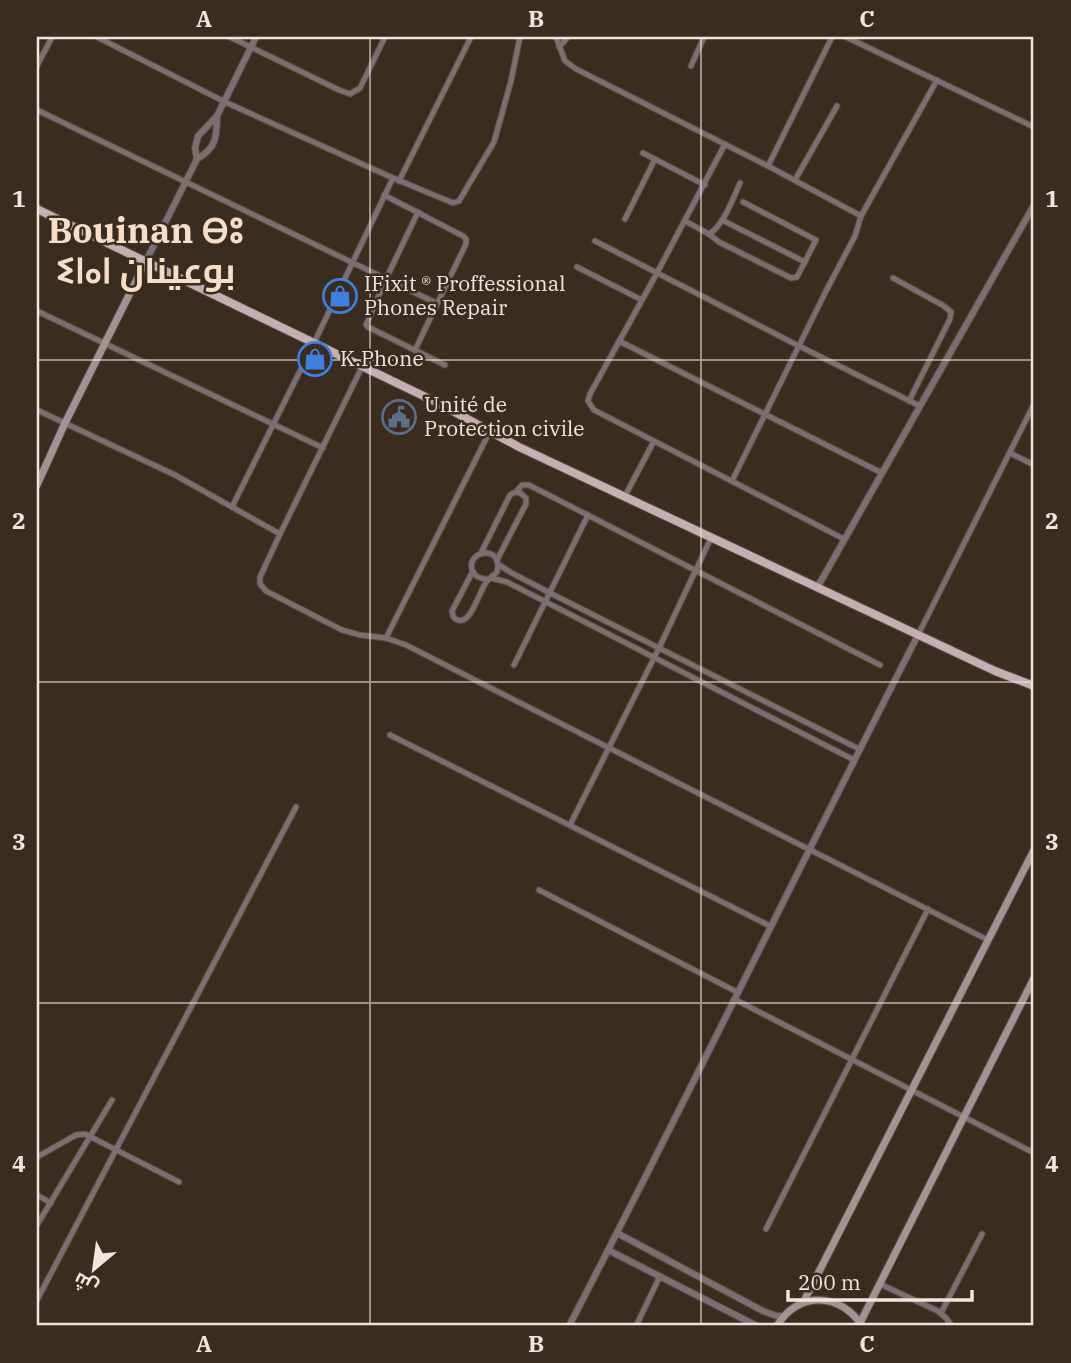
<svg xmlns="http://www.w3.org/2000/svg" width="1071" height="1363" font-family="'IBM Plex Serif',Cairo,'Noto Sans Tifinagh',serif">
  <rect width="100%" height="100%" fill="#3a2c1f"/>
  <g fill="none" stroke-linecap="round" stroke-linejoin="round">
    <g stroke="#574a3e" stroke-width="7">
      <g id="minor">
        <polyline points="97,37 225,102 393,178 314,343 232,507"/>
        <polyline points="230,37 339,90 350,94 360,88 385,37"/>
        <polyline points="556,37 565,61 576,69 768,166 861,216"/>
        <polyline points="846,37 1034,127"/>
        <polyline points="559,47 568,37"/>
        <polyline points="37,66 52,37"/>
        <polyline points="691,66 704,37"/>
        <polyline points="37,110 436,303"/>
        <polyline points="725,144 657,273 590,394 588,401 594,410 844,539"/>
        <polyline points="643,153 705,185"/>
        <polyline points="768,166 832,37"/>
        <polyline points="393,178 453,203 459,201 494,142 511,81 520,37"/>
        <polyline points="795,180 837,106"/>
        <polyline points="399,181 471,37"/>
        <polyline points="384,195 463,236 466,239 466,244 415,350"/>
        <polyline points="418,212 386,279 366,325 368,327 445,365"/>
        <polyline points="625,219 655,159"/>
        <polyline points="722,220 805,262"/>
        <path d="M 685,221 L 709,234 C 723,227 733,198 740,183"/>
        <polyline points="709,234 719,242 791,278 797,277 816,240 743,202"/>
        <polyline points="595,241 799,346 920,406"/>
        <polyline points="577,267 642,300"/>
        <polyline points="893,278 944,306 951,312 950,319 909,401"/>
        <polyline points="37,311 323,448"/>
        <polyline points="619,341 882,473"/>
        <polyline points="37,410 175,475 280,534 260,577 260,584 266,591 342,630 360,635 386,638 406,645 988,940"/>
        <polyline points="1010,453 1034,465"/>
        <polyline points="732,481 826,291 855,236 861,216 937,80"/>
        <polyline points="516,492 522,485 529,485 880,665"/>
        <polyline points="625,496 654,441"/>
        <polyline points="280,534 362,367"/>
        <polyline points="481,553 510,495 513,493 519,492 526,498 526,504 497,560"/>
        <polyline points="498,564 510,572 550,593 859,749"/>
        <path d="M 473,571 L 452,611 C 453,616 453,619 458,620 C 472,625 480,587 488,580 C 491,577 494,575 497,572 C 504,543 463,551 473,572 C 476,578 482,579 488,579"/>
        <polyline points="491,578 507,582 854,760"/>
        <polyline points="918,635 1034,404"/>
        <polyline points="386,638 490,431"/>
        <polyline points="514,665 588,515"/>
        <polyline points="390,735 770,926"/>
        <polyline points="570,825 659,648 711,538"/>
        <polyline points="539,890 737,992"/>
        <polyline points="734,999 1034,1153"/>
        <polyline points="37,1157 76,1135 85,1134 179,1182"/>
        <polyline points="37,1195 51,1203"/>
        <polyline points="37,1225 112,1100"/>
        <polyline points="766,1229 928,909"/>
        <polyline points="880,1284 938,1311 946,1318 952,1326"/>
        <polyline points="37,1300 296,807"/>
        <polyline points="941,1313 982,1234"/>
        <polyline points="636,1326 660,1276"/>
      </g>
    </g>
    <g stroke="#574a3e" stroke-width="8">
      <g id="tertiary">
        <polyline points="197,159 195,148 198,136 217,116 256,37"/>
        <path d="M 146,261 L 197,159 C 216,148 217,137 217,116"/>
        <polyline points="817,588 1034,205"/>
        <polyline points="617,1233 763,1311 777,1316 784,1316"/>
        <polyline points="608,1250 757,1326"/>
        <path d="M 569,1326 C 688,1097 800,865 918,635"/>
      </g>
    </g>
    <g stroke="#574a3e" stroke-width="9">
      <g id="secondary">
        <polyline points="37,485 65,423 146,261"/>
        <polyline points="804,1301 1034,850"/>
        <polyline points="860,1323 1034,978"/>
        <path d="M 777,1326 C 797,1291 841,1292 862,1326"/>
      </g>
    </g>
    <g stroke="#574a3e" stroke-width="10">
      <polyline id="primary" points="37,209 438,403 519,447 995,671 1034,686"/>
    </g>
    <use href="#minor" stroke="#7a6f71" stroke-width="5"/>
    <use href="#tertiary" stroke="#7a6f71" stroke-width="6"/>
    <use href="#secondary" stroke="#a49395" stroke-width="7"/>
    <use href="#primary" stroke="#c5afb2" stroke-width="8"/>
  </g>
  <path fill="none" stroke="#efe6de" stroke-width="2" stroke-opacity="0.55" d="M 370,37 L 370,1326M 701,37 L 701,1326M 37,360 L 1034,360M 37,682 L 1034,682M 37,1003 L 1034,1003"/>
  <defs>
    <g id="shop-ring" transform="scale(1.75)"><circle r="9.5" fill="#3a2c1f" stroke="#3f7fe0" stroke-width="1.5"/><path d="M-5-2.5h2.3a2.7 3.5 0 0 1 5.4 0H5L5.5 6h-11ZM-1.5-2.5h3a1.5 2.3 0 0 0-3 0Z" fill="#3f7fe0"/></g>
    <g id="civic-ring" transform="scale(1.75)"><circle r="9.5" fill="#3a2c1f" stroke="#5c6f8a" stroke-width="1.5"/><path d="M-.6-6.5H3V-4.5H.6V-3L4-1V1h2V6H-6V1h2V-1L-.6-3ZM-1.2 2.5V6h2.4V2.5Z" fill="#5c6f8a"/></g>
  </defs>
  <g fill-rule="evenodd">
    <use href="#shop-ring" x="340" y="296"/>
    <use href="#shop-ring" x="315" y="359"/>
    <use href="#civic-ring" x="399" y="417"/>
  </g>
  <g text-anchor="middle" stroke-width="5" stroke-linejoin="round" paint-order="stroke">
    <g font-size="21" fill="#efe6de" stroke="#3a2c1f" text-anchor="start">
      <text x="364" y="291">IFixit ® Proffessional<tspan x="364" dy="24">Phones Repair</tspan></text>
      <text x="340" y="366">K.Phone</text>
      <text x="424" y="412">Unité de<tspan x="424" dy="24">Protection civile</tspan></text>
    </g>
    <g font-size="35" font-weight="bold" fill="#f6dec8" stroke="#3a2c1f">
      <text x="146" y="243">Bouinan ⴱⵓ<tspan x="146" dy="40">ⵉⵏⴰⵏ بوعينان</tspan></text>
    </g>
  </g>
  <rect width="1071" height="1363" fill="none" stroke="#3a2c1f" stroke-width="77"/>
  <g transform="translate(94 1269) rotate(209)" stroke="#3a2c1f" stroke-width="5" paint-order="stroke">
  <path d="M0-5L12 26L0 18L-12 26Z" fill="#efe6de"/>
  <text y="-10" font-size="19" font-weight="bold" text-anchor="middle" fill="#efe6de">ش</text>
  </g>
  <path d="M788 1290v10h184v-10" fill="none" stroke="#efe6de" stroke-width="3.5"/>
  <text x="798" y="1290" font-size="21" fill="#efe6de" stroke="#3a2c1f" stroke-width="5" paint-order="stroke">200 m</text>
  <rect x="38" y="38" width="994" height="1286" fill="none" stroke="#efe6de" stroke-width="2.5"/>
  <g font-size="23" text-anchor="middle" font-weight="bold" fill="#efe6de">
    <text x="204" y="27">A</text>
    <text x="536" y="27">B</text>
    <text x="867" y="27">C</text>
    <text x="19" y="207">1</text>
    <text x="1052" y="207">1</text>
    <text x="19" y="529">2</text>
    <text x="1052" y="529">2</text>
    <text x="19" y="850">3</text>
    <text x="1052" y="850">3</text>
    <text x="19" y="1172">4</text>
    <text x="1052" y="1172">4</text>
    <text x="204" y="1352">A</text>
    <text x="536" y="1352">B</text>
    <text x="867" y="1352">C</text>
  </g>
</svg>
